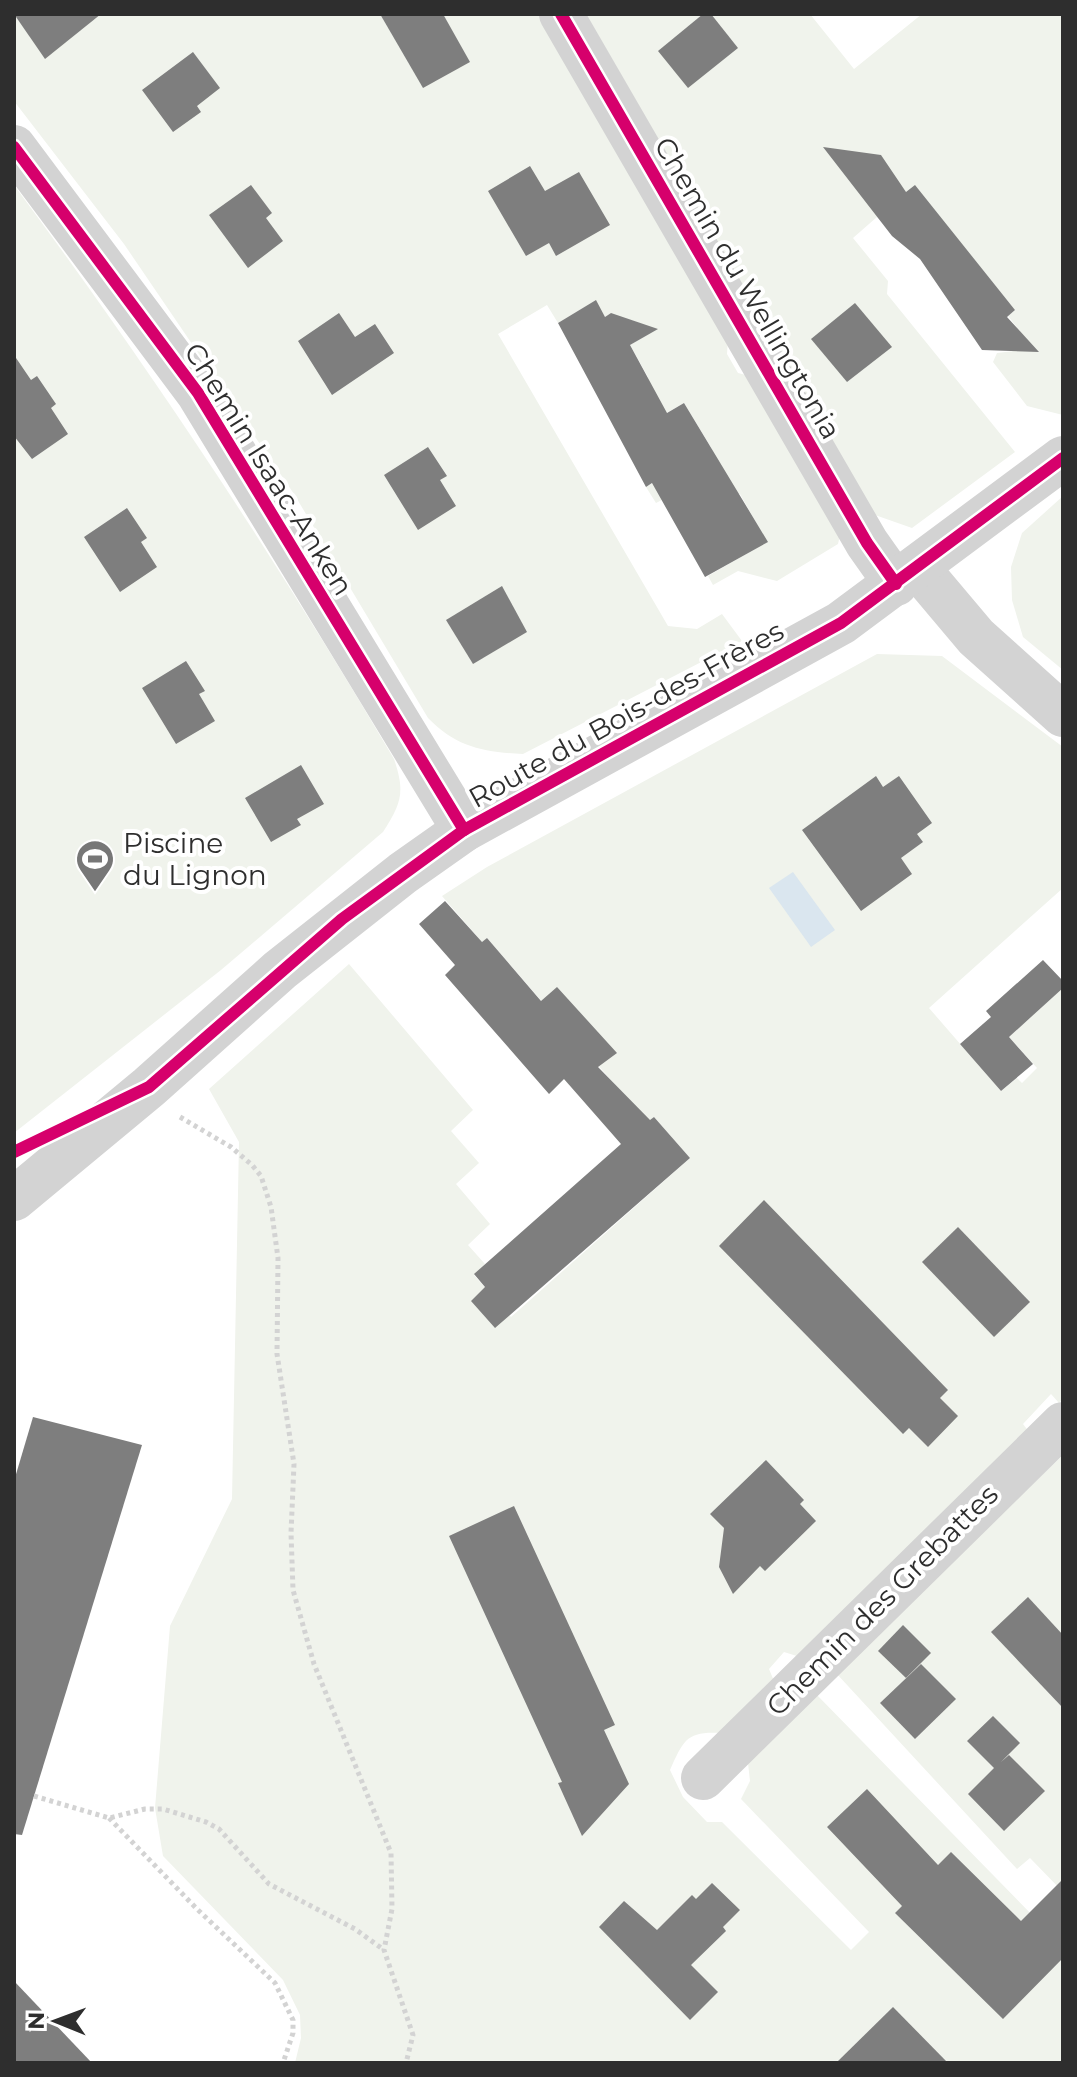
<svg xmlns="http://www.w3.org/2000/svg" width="1077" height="2077" font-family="Montserrat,sans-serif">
  <rect width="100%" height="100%" fill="#fff"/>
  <g fill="#f0f3ec">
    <path d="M 14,14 L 541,14 L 728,339 L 727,354 L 738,373 L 750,376 L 841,531 L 838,544 L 777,581 L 738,571 L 713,585 L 708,576 L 767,542 L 740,494 L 721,505 L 695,483 L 656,503 L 646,487 L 712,449 L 684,403 L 637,430 L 648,377 L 630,345 L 646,335 L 639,323 L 631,320 L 619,327 L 611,313 L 605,317 L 595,301 L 558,323 L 547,305 L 498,334 L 668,626 L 697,629 L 722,614 L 742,641 L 523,754 C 483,752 456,747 428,718 L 294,494 L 124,244 L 14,101 Z"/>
    <polygon points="586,14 810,14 854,69 922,14 1063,14 1063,415 1027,406 993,362 997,353 1014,351 1022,334 1008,316 1015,310 946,225 911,251 877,217 853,238 888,281 887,294 1015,452 912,528 875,515"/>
    <path d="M 14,185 C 151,370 277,560 394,759 C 405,792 402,802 383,832 L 221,970 L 14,1133 Z"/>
    <polygon points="1063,496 1063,670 1023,637 1012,600 1011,567 1022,533"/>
    <path d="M 877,654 L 942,656 L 1063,747 L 1063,888 L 929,1008 L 1001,1091 L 1017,1078 L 1022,1083 L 1037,1068 L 1009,1037 L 1063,988 L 1063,1399 L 1059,1403 L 1051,1394 L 1023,1424 L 1029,1432 L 800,1657 L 784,1652 L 769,1669 L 774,1681 L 722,1733 C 687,1731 684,1739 670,1770 L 683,1797 L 707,1822 L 722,1822 L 851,1950 L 869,1932 L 741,1799 L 750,1781 L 748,1763 L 816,1694 L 1036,1919 L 1063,1894 L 1063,2063 L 295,2063 L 301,2038 L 300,2015 L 283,1980 L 163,1856 L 155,1808 L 170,1626 L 232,1499 L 239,1142 L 209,1089 L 349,964 L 473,1110 L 451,1131 L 479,1163 L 456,1184 L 490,1224 L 468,1245 L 485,1264 L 474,1275 L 511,1317 L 690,1158 L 654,1117 L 648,1122 L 595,1062 L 569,1085 L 564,1079 L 589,1056 L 487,938 L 482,942 L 442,896 L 487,867 Z"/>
    <polygon points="1063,1455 1063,1892 1030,1858 1017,1869 836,1673"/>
  </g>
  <polygon fill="#dae6ef" points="793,872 835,930 811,947 769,888"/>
  <g fill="#7e7e7e">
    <polygon points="14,14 101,14 45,59"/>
    <polygon points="380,14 443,14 470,62 423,88"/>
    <polygon points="703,14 711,14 738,48 688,88 658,51"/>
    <polygon points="193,52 220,88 197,106 201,112 173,132 142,90"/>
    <polygon points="823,147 881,155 906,192 915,185 1015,310 1007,317 1039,352 982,350 920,259 892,236"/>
    <polygon points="530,166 545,191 579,172 610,225 556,256 549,243 526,256 488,191"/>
    <polygon points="251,185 272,213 266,218 283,241 248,268 209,215"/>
    <polygon points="596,300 605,317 611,313 658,329 630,345 667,413 684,403 768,542 705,577 652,483 646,487 558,323"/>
    <polygon points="855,303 892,347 847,382 811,339"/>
    <polygon points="339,313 355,337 375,324 394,353 332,395 298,341"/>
    <polygon points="14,355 31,380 37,376 56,404 51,408 68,434 32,459 14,436"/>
    <polygon points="428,447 447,476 440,480 456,506 418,530 384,475"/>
    <polygon points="127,508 147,538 141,542 157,567 120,592 84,537"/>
    <polygon points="502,586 527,632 473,664 446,620"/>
    <polygon points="186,661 205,691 199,694 215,721 176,744 142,688"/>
    <polygon points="301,765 324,804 297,819 301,825 271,842 245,798"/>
    <polygon points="876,776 883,787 899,776 932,823 917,834 923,842 901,858 912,874 861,911 802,830"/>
    <polygon points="445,901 482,942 487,938 541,1001 557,987 617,1053 598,1067 650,1120 654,1117 690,1158 495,1328 471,1301 485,1287 474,1274 621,1144 564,1079 549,1094 445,975 455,965 419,924"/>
    <polygon points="1043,960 1063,981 1063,988 1009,1037 1033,1064 1001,1091 960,1044 991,1017 986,1011"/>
    <polygon points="764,1200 948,1390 940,1398 958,1416 928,1447 909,1428 903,1434 719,1246"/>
    <polygon points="958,1227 1030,1302 994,1337 922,1262"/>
    <polygon points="33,1417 142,1445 22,1835 14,1834 14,1481"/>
    <polygon points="766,1460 804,1500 800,1504 816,1521 765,1571 760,1566 733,1594 719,1567 724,1528 710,1514"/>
    <polygon points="514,1506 615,1725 604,1730 629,1784 582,1836 558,1783 562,1782 449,1536"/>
    <polygon points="1028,1597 1063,1635 1063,1708 991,1632"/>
    <polygon points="903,1625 931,1653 906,1678 878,1651"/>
    <polygon points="921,1664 956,1699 915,1739 880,1703"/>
    <polygon points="993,1716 1020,1743 1001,1762 1009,1755 1045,1791 1004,1831 968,1794 994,1768 967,1741"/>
    <polygon points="867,1789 938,1865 951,1852 1021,1921 1063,1879 1063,1958 1003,2019 895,1913 902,1906 827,1827"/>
    <polygon points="712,1883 740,1910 723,1927 726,1931 691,1965 718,1992 690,2020 599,1927 624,1901 657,1930 692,1895 696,1899"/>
    <polygon points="14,1981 92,2063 14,2063"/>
    <polygon points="893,2007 948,2063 836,2063"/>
  </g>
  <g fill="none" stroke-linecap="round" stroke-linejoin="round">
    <g stroke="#d3d3d3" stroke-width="5" stroke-dasharray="4 4" stroke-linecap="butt">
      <polyline points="180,1117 231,1147 252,1165 261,1176 271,1207 278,1258 277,1354 294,1464 291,1533 293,1590 314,1664 391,1853 392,1909 384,1950 413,2035 406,2063"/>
      <polyline points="34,1796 109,1818 145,1809 163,1809 206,1822 219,1829 269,1884 355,1929 384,1950"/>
      <polyline points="109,1818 197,1909 275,1983 293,2020 293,2033 283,2063"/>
    </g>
    <g stroke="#d3d3d3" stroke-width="44">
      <polyline points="561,14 867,543 896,584"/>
      <polyline points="14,147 198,393 464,830"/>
      <polyline points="917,567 976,637 1063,715"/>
      <polyline points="703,1778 1063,1424"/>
    </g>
    <polyline stroke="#d3d3d3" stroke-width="44" points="14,1199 149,1087 280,970 403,873 464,830 841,623 1063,458"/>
    <g stroke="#fff" stroke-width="17">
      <g id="cycleway">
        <polyline points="561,14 867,543 896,584"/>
        <polyline points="14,147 198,393 464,830"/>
        <polyline points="14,1152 149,1087 342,919 464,830 841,623 1063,458"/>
      </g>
    </g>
    <use href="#cycleway" stroke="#d6006c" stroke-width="12"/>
  </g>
  <defs>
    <g id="stadium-pin" transform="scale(2)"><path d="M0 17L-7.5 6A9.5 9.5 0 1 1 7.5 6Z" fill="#777" stroke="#fff"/><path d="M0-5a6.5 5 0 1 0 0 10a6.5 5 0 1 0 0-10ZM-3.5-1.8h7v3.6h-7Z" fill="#fff"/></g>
  </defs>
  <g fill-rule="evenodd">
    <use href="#stadium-pin" x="95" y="859"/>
  </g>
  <g text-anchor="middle" stroke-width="8" stroke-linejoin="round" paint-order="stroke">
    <g font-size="28" fill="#2e2e2e" stroke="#fff">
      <text transform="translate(748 288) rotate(60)" y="10">Chemin du Wellingtonia</text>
      <text transform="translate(269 469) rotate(58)" y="10">Chemin Isaac-Anken</text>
      <text transform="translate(626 714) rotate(-29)" y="10">Route du Bois-des-Frères</text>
      <text transform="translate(882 1600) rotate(-45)" y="10">Chemin des Grebattes</text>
    </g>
    <g font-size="28" fill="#2e2e2e" stroke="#fff" text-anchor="start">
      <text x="123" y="853">Piscine<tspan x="123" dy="32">du Lignon</tspan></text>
    </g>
  </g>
  <rect width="1077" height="2077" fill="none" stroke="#2e2e2e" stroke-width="32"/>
  <g transform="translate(56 2021) rotate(271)" stroke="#ffffff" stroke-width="6" paint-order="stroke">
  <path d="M0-6L14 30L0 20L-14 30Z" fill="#2e2e2e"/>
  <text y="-12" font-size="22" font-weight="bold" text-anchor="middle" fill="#2e2e2e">N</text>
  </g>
</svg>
